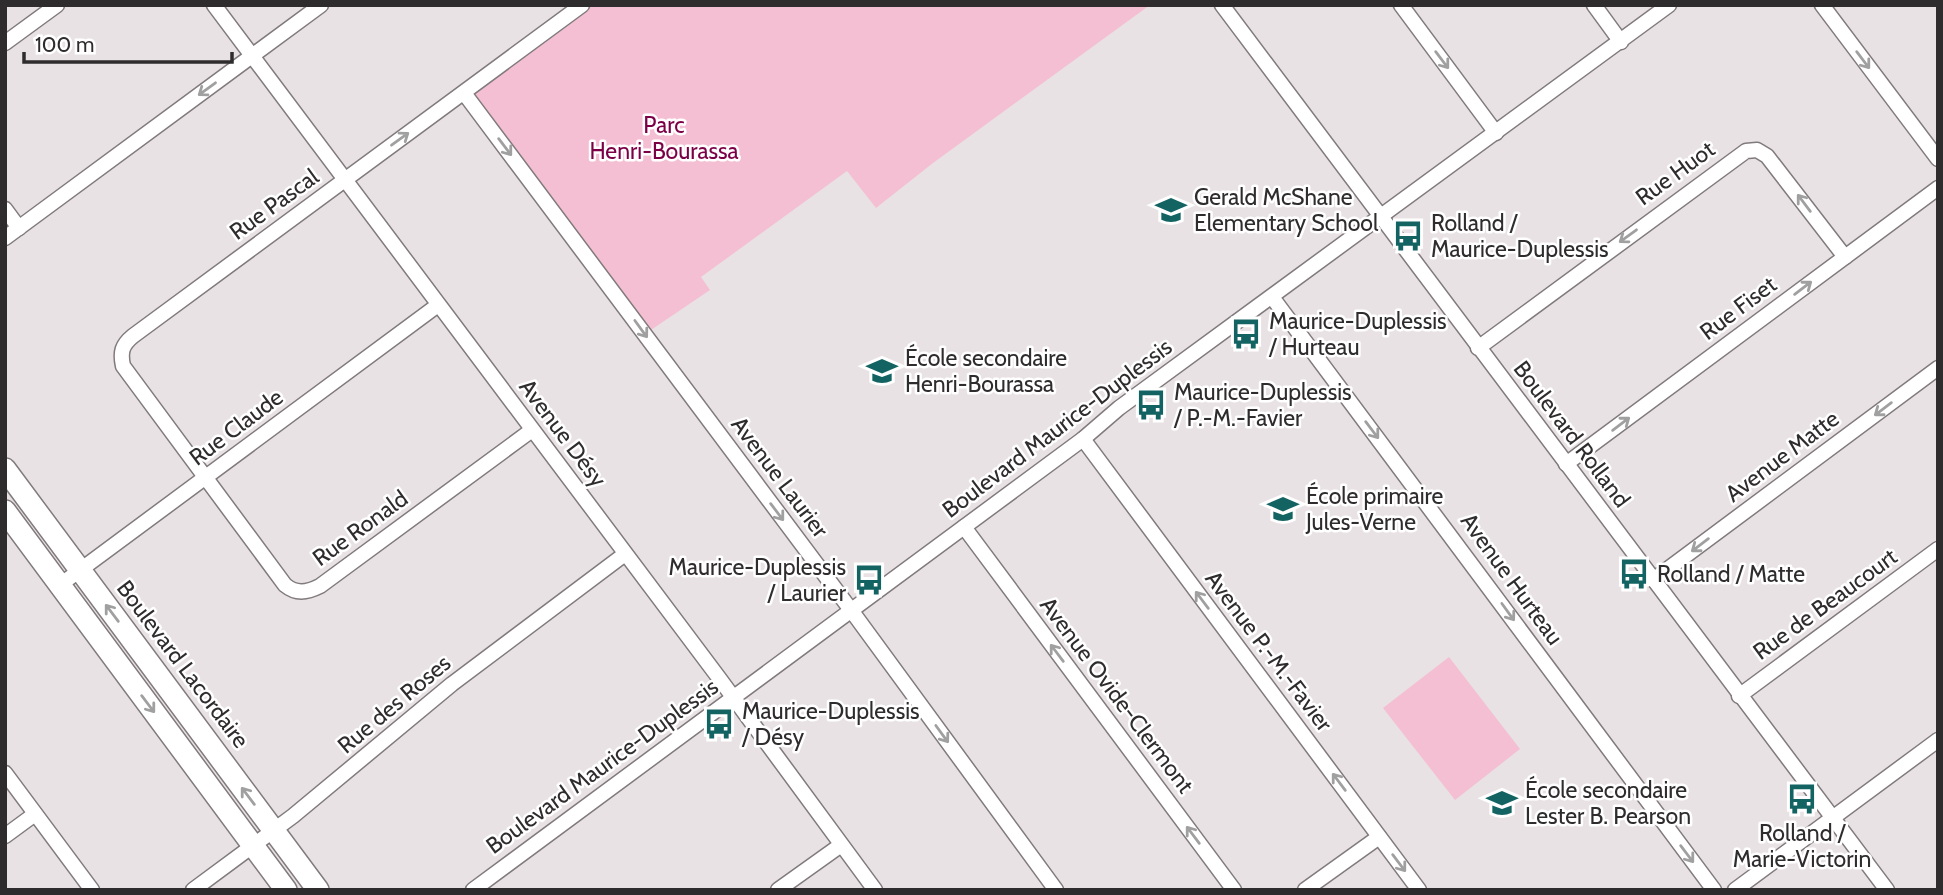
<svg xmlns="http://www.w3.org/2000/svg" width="1943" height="895" font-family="Cabin,sans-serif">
  <rect width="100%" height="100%" fill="#e9e2e4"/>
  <g fill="#f4bfd2">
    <polygon points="583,5 1150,5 933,163 876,208 847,171 701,277 710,290 645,334 464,93"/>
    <polygon points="1449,657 1520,749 1455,800 1383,708"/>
  </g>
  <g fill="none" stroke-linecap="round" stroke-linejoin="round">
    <g stroke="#817a7c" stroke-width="17">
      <g id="minor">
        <polyline points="214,5 719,678 875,890"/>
        <polyline points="1222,5 1887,890"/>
        <polyline points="1401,5 1496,133"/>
        <polyline points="1594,5 1621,42"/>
        <polyline points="1822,5 1938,159"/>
        <polyline points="5,43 57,5"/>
        <polyline points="464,93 851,610 1056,890"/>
        <polyline points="5,209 19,228"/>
        <polyline points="5,238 321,5"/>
        <polyline points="1272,297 1714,890"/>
        <polyline points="1478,348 1746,151 1757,150 1767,156 1845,257"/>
        <path d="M 532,430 L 320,586 C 306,593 296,594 285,585 L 123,366 C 120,352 122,345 133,336 L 582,5"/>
        <polyline points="1083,439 1419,890"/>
        <polyline points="1566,464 1938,188"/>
        <polyline points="964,527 1234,890"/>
        <polyline points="1653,580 1938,368"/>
        <polyline points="60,585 438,305"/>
        <polyline points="1739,696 1938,549"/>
        <polyline points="5,773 92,890"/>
        <polyline points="5,836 35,814"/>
        <polyline points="193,890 293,816 452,684 625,554"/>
        <polyline points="473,890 1083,439 1119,408 1669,5"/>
        <polyline points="778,890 841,845"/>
        <polyline points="1305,890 1379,837"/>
        <polyline points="1735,890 1938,740"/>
      </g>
    </g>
    <g stroke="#817a7c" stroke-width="24">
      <g id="secondary">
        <polyline points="5,469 318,890"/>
        <polyline points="5,511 286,890"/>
      </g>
    </g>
    <use href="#minor" stroke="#fff" stroke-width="14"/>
    <use href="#secondary" stroke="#fff" stroke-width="21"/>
  </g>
  <defs><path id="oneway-shaft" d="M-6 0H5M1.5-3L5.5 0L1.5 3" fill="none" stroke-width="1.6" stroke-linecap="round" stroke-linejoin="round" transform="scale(1.75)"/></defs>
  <g stroke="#a1a0a0">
    <use href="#oneway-shaft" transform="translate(1442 60) rotate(53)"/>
    <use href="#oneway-shaft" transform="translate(1863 60) rotate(53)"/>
    <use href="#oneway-shaft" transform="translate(207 89) rotate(144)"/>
    <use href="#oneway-shaft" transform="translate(400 139) rotate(-36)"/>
    <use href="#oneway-shaft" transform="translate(505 147) rotate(53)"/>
    <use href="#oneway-shaft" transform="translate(1804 203) rotate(-127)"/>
    <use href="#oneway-shaft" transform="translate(1628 236) rotate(144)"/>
    <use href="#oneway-shaft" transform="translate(1803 288) rotate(-37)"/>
    <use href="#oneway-shaft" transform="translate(641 329) rotate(54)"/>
    <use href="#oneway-shaft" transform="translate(1883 409) rotate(143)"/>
    <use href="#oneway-shaft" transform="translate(1621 424) rotate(-37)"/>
    <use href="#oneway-shaft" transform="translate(1372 430) rotate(53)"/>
    <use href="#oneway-shaft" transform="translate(777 512) rotate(53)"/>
    <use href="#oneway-shaft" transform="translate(1700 545) rotate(143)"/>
    <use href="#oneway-shaft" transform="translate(1202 600) rotate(-127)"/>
    <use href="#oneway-shaft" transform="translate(1508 612) rotate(54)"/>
    <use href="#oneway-shaft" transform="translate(112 613) rotate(-127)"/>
    <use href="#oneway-shaft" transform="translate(1057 653) rotate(-127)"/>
    <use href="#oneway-shaft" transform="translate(148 704) rotate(53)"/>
    <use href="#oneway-shaft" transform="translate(942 734) rotate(54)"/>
    <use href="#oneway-shaft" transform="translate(1339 782) rotate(-127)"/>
    <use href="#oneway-shaft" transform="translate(248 796) rotate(-127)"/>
    <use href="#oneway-shaft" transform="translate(1193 835) rotate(-127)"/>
    <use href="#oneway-shaft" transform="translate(1687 854) rotate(53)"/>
    <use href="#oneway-shaft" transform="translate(1399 863) rotate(53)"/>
  </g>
  <defs>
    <g id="school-bare" transform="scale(2.415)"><path d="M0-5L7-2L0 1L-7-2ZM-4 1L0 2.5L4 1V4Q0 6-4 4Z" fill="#136362" stroke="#fff" stroke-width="2.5" paint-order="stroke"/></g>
    <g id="bus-bare" transform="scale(2.415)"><path d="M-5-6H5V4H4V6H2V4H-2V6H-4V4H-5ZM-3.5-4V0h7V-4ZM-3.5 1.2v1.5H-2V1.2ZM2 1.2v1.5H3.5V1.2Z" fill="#136362" stroke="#fff" stroke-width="2.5" paint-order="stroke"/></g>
  </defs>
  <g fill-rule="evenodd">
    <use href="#school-bare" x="1171" y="210"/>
    <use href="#bus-bare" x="1408" y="236"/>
    <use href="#bus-bare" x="1246" y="334"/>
    <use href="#school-bare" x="882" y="371"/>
    <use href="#bus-bare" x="1151" y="405"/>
    <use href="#school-bare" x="1283" y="509"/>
    <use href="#bus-bare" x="1634" y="574"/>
    <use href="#bus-bare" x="869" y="580"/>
    <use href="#bus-bare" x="719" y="724"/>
    <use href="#bus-bare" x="1802" y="799"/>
    <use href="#school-bare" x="1502" y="803"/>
  </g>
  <g text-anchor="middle" stroke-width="5" stroke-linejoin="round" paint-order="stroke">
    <g font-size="23" fill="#7c0046" stroke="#fff">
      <text x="664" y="133">Parc<tspan x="664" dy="26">Henri-Bourassa</tspan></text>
    </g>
    <g font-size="23" fill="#2f2c2d" stroke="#fff">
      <text transform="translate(1675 173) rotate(-36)" y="8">Rue Huot</text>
      <text transform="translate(274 204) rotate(-36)" y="8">Rue Pascal</text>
      <text transform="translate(1738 308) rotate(-37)" y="8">Rue Fiset</text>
      <text transform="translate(236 427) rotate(-37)" y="8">Rue Claude</text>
      <text transform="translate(1057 428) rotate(-37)" y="8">Boulevard Maurice-Duplessis</text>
      <text transform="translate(563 433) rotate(53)" y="8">Avenue Désy</text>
      <text transform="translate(1572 434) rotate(53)" y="8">Boulevard Rolland</text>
      <text transform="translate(1782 456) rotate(-37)" y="8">Avenue Matte</text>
      <text transform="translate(780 477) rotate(53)" y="8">Avenue Laurier</text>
      <text transform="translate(360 528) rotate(-36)" y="8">Rue Ronald</text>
      <text transform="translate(1512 579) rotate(54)" y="8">Avenue Hurteau</text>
      <text transform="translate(1825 604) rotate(-36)" y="8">Rue de Beaucourt</text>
      <text transform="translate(1269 651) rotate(53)" y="8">Avenue P.-M.-Favier</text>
      <text transform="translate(183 664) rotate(53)" y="8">Boulevard Lacordaire</text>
      <text transform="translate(1117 695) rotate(53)" y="8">Avenue Ovide-Clermont</text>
      <text transform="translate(394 704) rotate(-40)" y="8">Rue des Roses</text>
      <text transform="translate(602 766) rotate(-36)" y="8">Boulevard Maurice-Duplessis</text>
    </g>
    <g font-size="23" fill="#2f2c2d" stroke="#fff" text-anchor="start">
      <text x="1194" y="205">Gerald McShane<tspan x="1194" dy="26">Elementary School</tspan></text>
      <text x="1431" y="231">Rolland /<tspan x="1431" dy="26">Maurice-Duplessis</tspan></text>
      <text x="1269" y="329">Maurice-Duplessis<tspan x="1269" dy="26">/ Hurteau</tspan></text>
      <text x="905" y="366">École secondaire<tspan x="905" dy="26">Henri-Bourassa</tspan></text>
      <text x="1174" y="400">Maurice-Duplessis<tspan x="1174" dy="26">/ P.-M.-Favier</tspan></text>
      <text x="1306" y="504">École primaire<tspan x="1306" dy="26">Jules-Verne</tspan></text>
      <text x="846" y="575" text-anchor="end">Maurice-Duplessis<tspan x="846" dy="26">/ Laurier</tspan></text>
      <text x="1657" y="582">Rolland / Matte</text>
      <text x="742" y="719">Maurice-Duplessis<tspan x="742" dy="26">/ Désy</tspan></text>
      <text x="1525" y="798">École secondaire<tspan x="1525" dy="26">Lester B. Pearson</tspan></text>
      <text x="1802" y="841" text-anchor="middle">Rolland /<tspan x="1802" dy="26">Marie-Victorin</tspan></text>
    </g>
  </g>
  <rect width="1943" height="895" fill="none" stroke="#2f2c2d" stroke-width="14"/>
  <path d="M24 52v10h208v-10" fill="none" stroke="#2f2c2d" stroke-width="3.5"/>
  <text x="35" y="52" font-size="21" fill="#2f2c2d" stroke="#ffffff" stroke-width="5" paint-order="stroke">100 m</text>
</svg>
